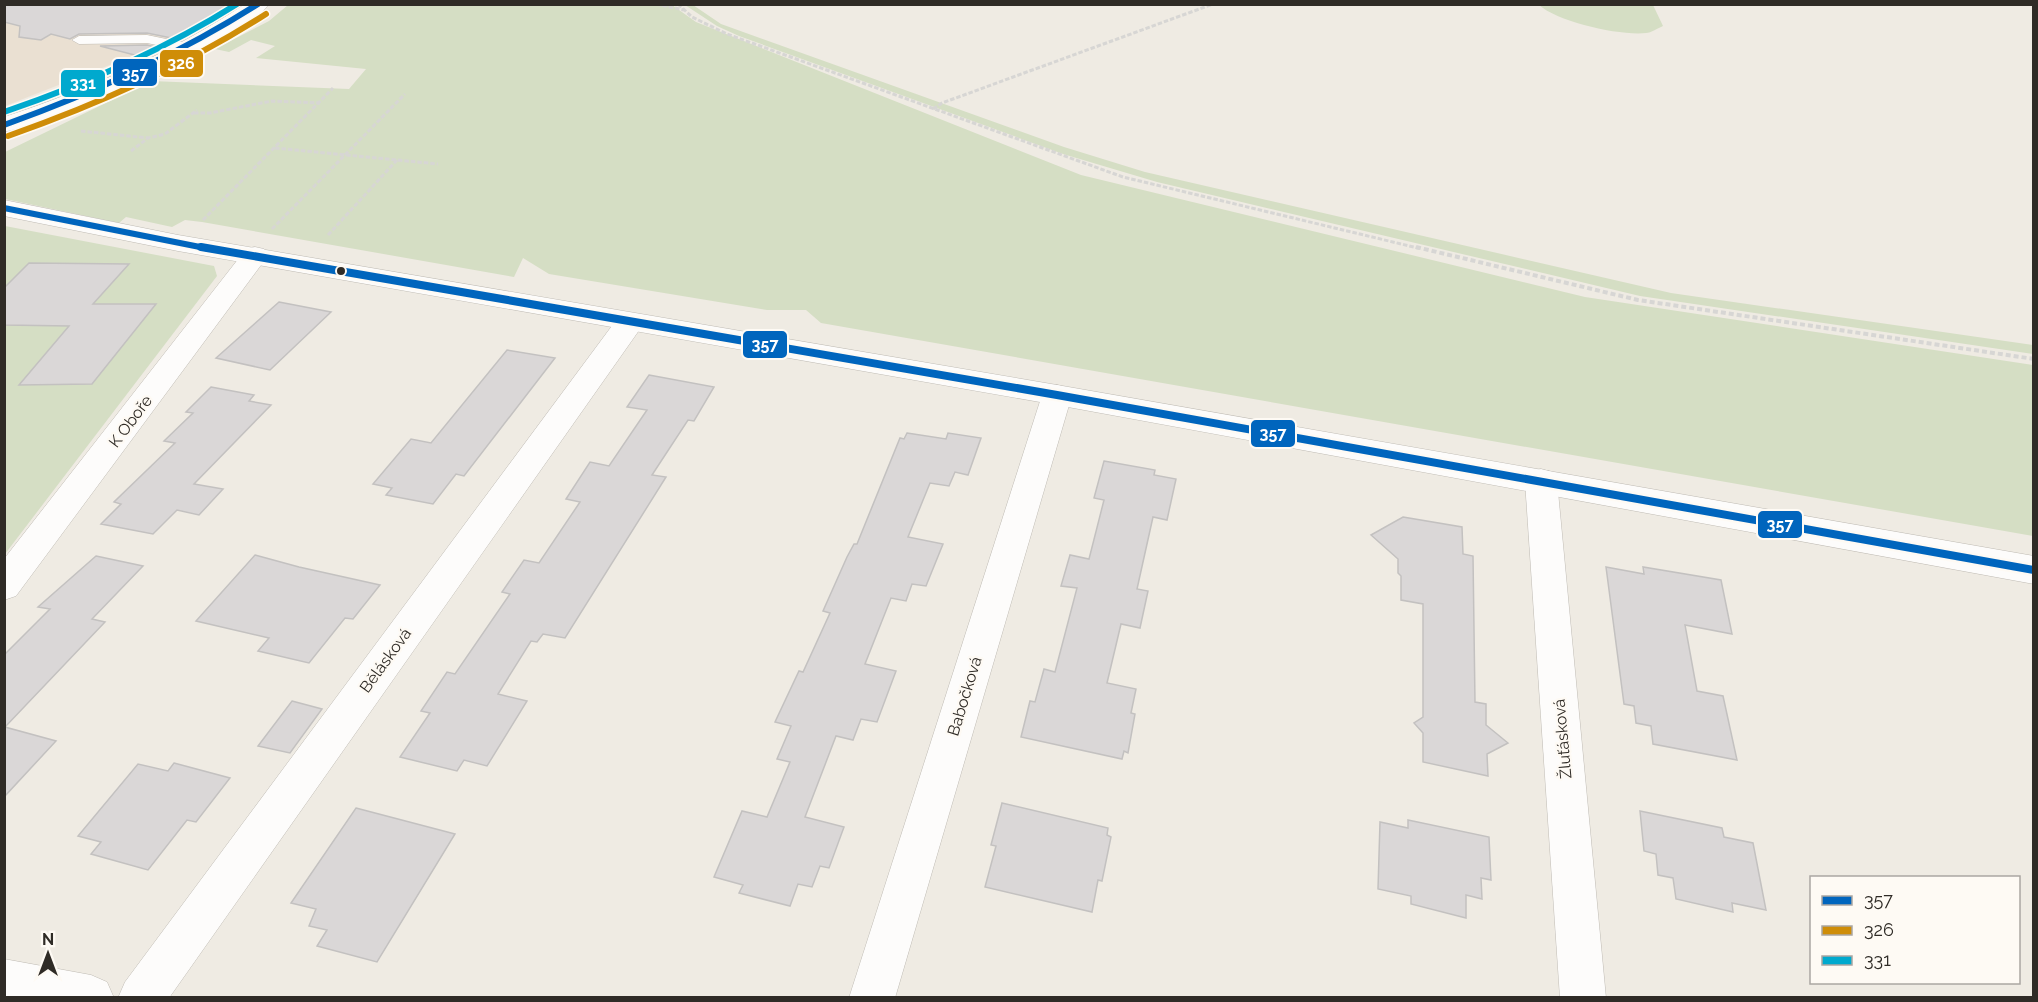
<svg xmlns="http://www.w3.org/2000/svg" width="2038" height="1002" font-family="Raleway,sans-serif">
  <rect width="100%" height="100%" fill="#efebe3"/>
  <polygon fill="#eae0d2" points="5,5 179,13 222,12 194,32 5,106"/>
  <g fill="#d5dec4">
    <polygon points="288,5 672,5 696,22 1081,175 1585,297 2033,365 2033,536 821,323 806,310 767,310 549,274 523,258 514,277 202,222 185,220 172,227 126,217 119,223 5,199 5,152 151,81 349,89 366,69 256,58 275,46 251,40 229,52 215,49 269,21"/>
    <polygon points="685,5 693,5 721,24 1064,147 1145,172 1671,293 2033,345 2033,354 1640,296 1157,182 1063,154 739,36 717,26"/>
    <path d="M 1539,5 L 1653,5 L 1663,26 C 1658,28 1651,33 1646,33 C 1620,36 1558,22 1539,5 Z"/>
    <polygon points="5,226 214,266 217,276 5,554"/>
  </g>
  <g fill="#dad7d7" stroke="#c3c1c0" stroke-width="1.5">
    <polygon points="4,4 228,4 215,20 181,40 147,33 79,34 70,39 51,34 41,40 19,37 20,26 4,22"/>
    <polygon points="147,45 164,49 146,58 100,46"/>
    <polygon points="29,263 129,264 93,304 156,304 92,384 19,385 69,326 4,325 4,288"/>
    <polygon points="279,302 331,312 270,370 216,358"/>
    <polygon points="507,350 555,358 464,476 456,474 433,504 386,495 392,488 373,484 411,439 431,443"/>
    <polygon points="649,375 714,387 694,421 688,420 652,475 666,477 565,638 543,634 537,642 531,641 498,694 527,701 487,766 464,760 457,771 400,757 430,713 421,711 447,672 455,674 510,594 502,592 524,560 539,563 580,502 566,499 590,462 609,466 647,410 627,407"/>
    <polygon points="211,387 254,395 249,401 271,405 194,484 223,489 199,515 177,510 153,534 101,524 121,504 114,502 175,443 164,441 193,413 186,412"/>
    <polygon points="907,433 946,439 948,433 981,438 968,475 955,472 949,486 930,483 908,537 943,544 926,586 912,584 906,601 891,598 865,664 896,671 877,722 861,719 853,740 836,736 805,817 844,827 829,868 820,866 812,887 798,884 790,906 739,893 743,885 714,877 742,811 767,817 790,762 777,759 791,726 775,722 799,671 803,672 830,613 823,611 847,557 854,544 857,544 900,438 904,439"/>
    <polygon points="1104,461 1155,470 1154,475 1176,479 1167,520 1153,517 1137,589 1148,591 1140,628 1121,624 1107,683 1136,689 1131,713 1135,714 1128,753 1124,751 1122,759 1021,737 1030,701 1035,702 1044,669 1055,672 1077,588 1061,586 1070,555 1089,559 1104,500 1094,498"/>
    <polygon points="1403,517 1462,527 1463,554 1473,556 1475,702 1486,704 1486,725 1508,743 1487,754 1488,776 1423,762 1423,733 1414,723 1423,717 1423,604 1401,600 1401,576 1398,573 1398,559 1371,535"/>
    <polygon points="255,555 299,567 380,585 353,619 345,618 309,663 258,651 269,638 196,621"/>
    <polygon points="96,556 143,566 92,619 105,622 5,727 56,741 4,797 4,655 50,609 38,607"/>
    <polygon points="1606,567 1644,574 1643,567 1721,580 1732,634 1685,625 1697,691 1723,696 1737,760 1653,744 1651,726 1636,723 1634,706 1624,704"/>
    <polygon points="292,701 322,709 290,753 258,746"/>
    <polygon points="174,763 230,778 196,822 187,820 148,870 91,854 101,842 78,836 138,764 168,771"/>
    <polygon points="1002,803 1108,828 1107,835 1111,837 1102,881 1098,880 1092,912 985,887 996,846 991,845"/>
    <polygon points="356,808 455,834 377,962 317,946 327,930 309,926 316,909 291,903"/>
    <polygon points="1640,811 1722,828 1724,837 1753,843 1766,910 1732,903 1733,912 1676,899 1673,878 1658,875 1656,854 1644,851"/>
    <polygon points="1408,820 1489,837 1491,880 1481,878 1482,899 1466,895 1466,918 1411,904 1411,896 1378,889 1380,822 1408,828"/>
  </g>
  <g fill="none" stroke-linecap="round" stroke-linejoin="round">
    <g stroke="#bfbbb4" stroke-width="1">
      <polygon id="service" points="147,35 195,45 197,48 190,52 147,43 79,44 72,40 79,36"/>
    </g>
    <g stroke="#bfbbb4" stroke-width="1">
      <g id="minor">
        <polygon points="255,247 264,249 268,255 264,261 16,596 4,600 4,559 246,249"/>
        <polygon points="630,313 640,315 644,322 640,329 169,998 118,998 125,982 620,315"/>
        <polygon points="1057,385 1068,388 1072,395 895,998 849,998 1042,395 1046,388"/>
        <polygon points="1541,469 1552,472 1557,481 1606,998 1560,998 1525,481 1530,472"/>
        <polygon points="4,959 91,975 107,982 114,998 4,998"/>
      </g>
    </g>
    <g stroke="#bfbbb4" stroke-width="1">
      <g id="tertiary">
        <path d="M 245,4 L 269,4 C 260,17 240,26 228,34 C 160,75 82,113 4,132 L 4,117 C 89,89 170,54 245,4 Z"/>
        <polygon points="4,200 178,235 1057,385 2034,556 2034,584 1057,405 178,251 4,216"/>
      </g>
    </g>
    <g stroke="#d7d6d4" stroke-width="3" stroke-dasharray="4.5 2" stroke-linecap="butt">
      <polyline points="656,4 684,10"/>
      <polyline points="678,4 692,17 727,34 1123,177 1422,249"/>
      <polyline points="933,109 942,103 1213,4"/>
      <polyline points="194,113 210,113 272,101 320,103"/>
      <polyline points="81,131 148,138"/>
      <polyline points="275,148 438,164"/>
      <polyline points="131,151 148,138 165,134 197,110"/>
      <polyline points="203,220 333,88"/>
      <polyline points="272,229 405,94"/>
      <polyline points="328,235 397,160"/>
    </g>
    <polyline stroke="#d7d6d4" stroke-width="4" stroke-dasharray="5 3" stroke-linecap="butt" points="1416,247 1638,300 2034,359"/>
    <use href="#service" fill="#fdfcfb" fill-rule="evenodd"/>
    <use href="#minor" fill="#fdfcfb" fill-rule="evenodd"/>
    <use href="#tertiary" fill="#fdfcfb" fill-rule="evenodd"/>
    <g stroke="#fefaf4" stroke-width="9">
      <g id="bus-1-far1">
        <path d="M 4,125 C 93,93 178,55 258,4"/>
        <polyline points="4,208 210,249"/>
      </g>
    </g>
    <g stroke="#fefaf4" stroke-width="13">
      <polyline id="bus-1" points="201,247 1057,395 2034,570"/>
    </g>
    <g stroke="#fefaf4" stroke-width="9">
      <path id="bus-2" d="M 8,136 C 99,104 185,66 266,14"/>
    </g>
    <g stroke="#fefaf4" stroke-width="9">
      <path id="bus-3" d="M 4,112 C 86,84 164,50 237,4"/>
    </g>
    <use href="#bus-1-far1" stroke="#0065bd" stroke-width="6"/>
    <use href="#bus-1" stroke="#0065bd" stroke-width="8"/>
    <use href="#bus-2" stroke="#cf8d08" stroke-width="6"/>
    <use href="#bus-3" stroke="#00a9ce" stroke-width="6"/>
  </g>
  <circle fill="#2f2b26" stroke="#fefaf4" stroke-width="2" cx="341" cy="271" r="5"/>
  <g text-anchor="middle" stroke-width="4.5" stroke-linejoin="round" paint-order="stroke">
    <g font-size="16" fill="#2f2b26" stroke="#fefaf4">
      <text transform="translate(130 421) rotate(-53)" y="6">K Oboře</text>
      <text transform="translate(385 660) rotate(-54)" y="6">Bělásková</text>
      <text transform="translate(964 696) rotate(-73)" y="6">Babočková</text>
      <text transform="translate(1562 739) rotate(-95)" y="6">Žluťásková</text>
    </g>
  </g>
  <g stroke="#fefaf4" stroke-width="2">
    <rect x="159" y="49" width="45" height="29" rx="6" fill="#cf8d08"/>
    <rect x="112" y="58" width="46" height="29" rx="6" fill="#0065bd"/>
    <rect x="60" y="69" width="46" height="29" rx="6" fill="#00a9ce"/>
    <rect x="742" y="330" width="46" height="29" rx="6" fill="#0065bd"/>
    <rect x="1250" y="419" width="46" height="29" rx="6" fill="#0065bd"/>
    <rect x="1757" y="510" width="46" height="29" rx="6" fill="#0065bd"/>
  </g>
  <g font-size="16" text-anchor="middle" font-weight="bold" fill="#fff">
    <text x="181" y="69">326</text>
    <text x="135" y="79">357</text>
    <text x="83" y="89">331</text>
    <text x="765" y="350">357</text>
    <text x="1273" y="439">357</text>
    <text x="1780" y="530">357</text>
  </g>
  <rect width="2038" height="1002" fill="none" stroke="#2f2b26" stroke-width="12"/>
  <rect x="1810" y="876" width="210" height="108" fill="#fefaf4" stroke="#aba7a2" stroke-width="1.5"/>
  <rect x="1822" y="896" width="30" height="9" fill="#0065bd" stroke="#aba7a2" stroke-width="1.5"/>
  <text x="1864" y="906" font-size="18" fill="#2f2b26">357</text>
  <rect x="1822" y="926" width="30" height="9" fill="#cf8d08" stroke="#aba7a2" stroke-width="1.5"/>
  <text x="1864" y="936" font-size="18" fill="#2f2b26">326</text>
  <rect x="1822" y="956" width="30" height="9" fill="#00a9ce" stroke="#aba7a2" stroke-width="1.5"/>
  <text x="1864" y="966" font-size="18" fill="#2f2b26">331</text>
  <g transform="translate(48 954)" stroke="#fefaf4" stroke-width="4.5" paint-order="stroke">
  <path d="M0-4.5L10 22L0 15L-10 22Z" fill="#2f2b26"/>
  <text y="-9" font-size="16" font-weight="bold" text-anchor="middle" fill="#2f2b26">N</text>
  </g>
</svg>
